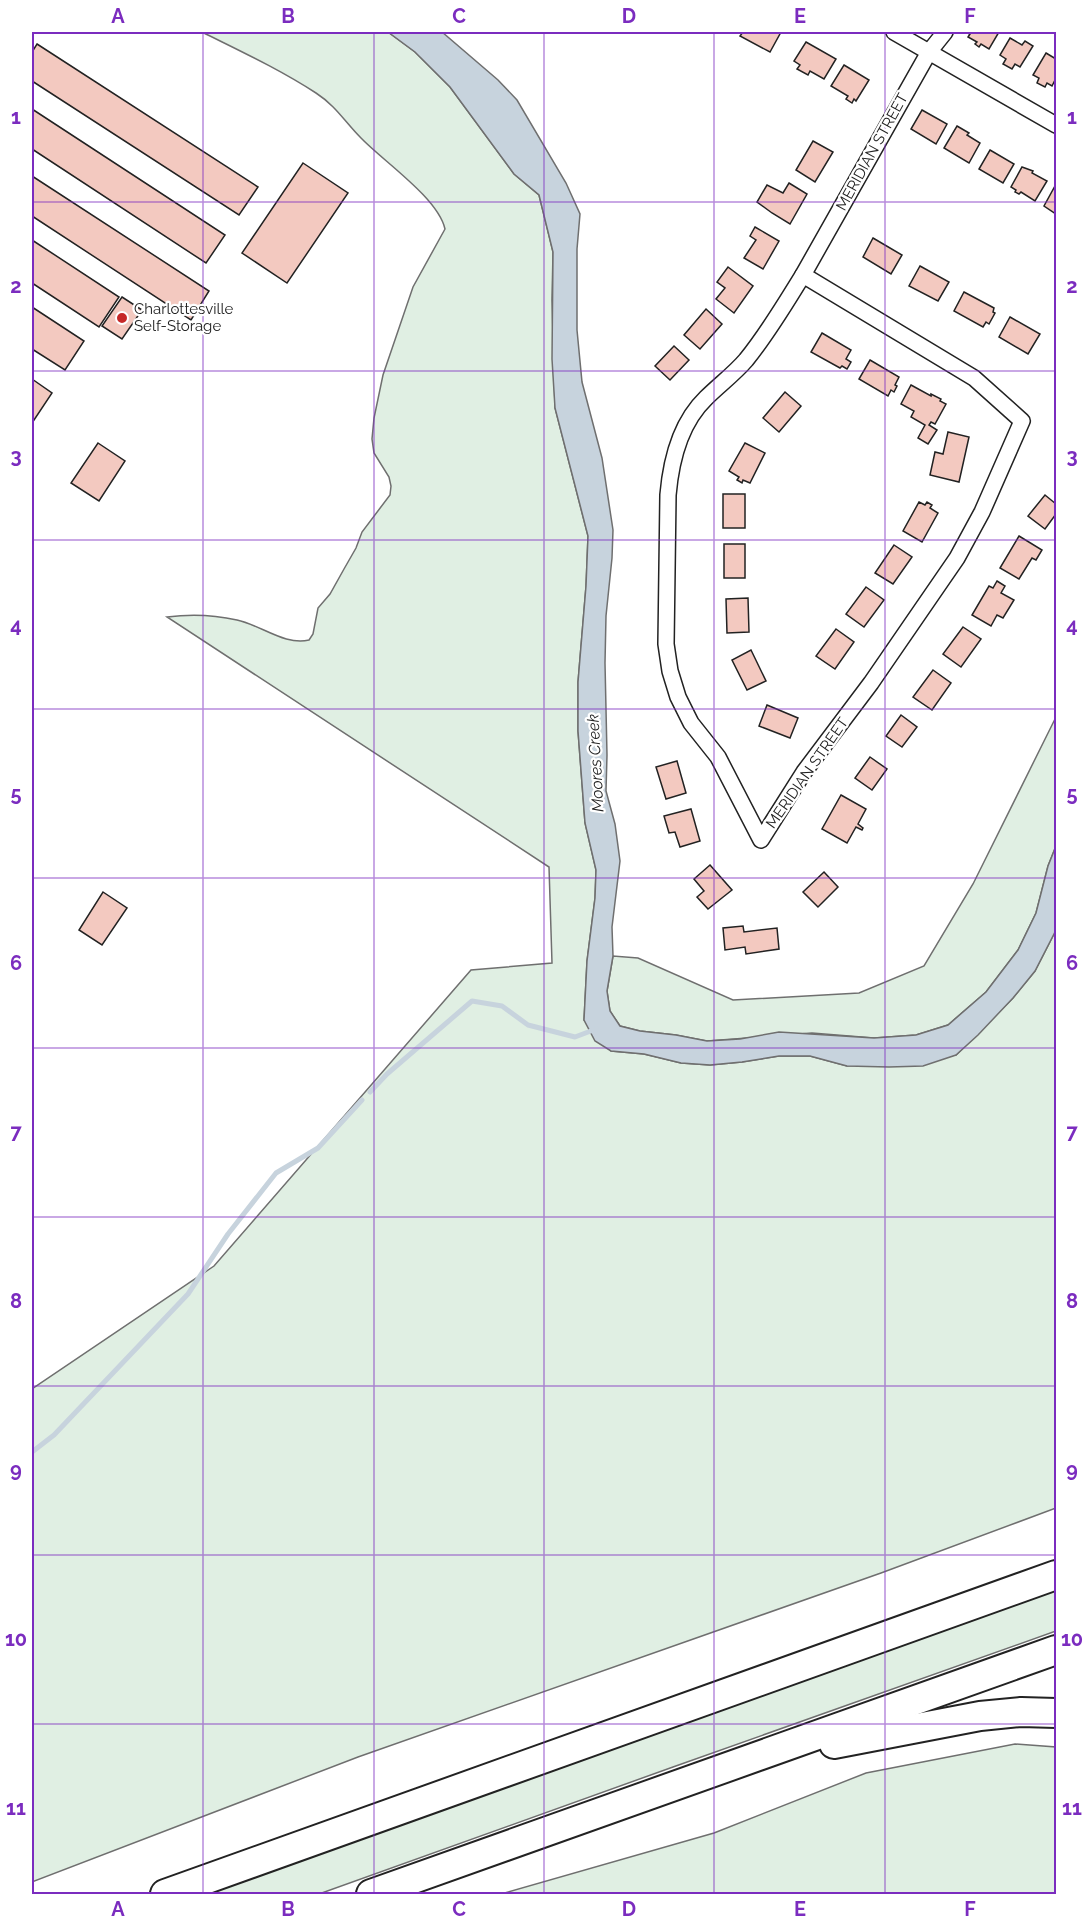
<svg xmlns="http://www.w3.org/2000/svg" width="1088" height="1926" font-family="Raleway,sans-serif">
  <rect width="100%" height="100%" fill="#fff"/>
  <g fill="#e0efe3" stroke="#6f6f6f" stroke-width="1.5">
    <path d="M 202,32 L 388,32 L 415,52 L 450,87 L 514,174 L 539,195 L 553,252 L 552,300 L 555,408 L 588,536 L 586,586 L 578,682 L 578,731 L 585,823 L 596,870 L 595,898 L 587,961 L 584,1020 L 611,1051 L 644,1054 L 681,1063 L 710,1065 L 742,1062 L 779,1056 L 810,1056 L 847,1066 L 956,1055 L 1013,998 L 1035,971 L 1056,930 L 1056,1508 L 881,1573 L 358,1757 L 32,1882 L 32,1389 L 214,1266 L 471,970 L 552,963 L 549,867 L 167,617 C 189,614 215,615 237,620 C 261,625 285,646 309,640 L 313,634 L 318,608 L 330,594 L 344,569 L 356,548 L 362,532 L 390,495 L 391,486 L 389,477 L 374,453 L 372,439 L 374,418 L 383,375 L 413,287 L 445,229 C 438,198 383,161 361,138 C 345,122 336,106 316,93 C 279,69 240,51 202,32 Z"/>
    <polygon points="1056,717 1056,846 1048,866 1036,913 1018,950 986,992 948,1025 916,1035 874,1038 812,1033 707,1041 676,1035 640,1031 620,1026 610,1011 607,991 613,956 638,958 733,1000 859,993 924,966 973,884"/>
    <polygon points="1056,1583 1056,1631 673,1767 319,1894 186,1894"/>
    <polygon points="1015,1744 1056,1747 1056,1894 501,1894 714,1833 866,1773"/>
  </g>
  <polygon fill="#c7d3dd" stroke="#6f6f6f" stroke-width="1.5" points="388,32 442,32 498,80 517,100 566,183 580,214 577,249 577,330 582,382 602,458 613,530 612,558 606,616 605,663 607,755 606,791 615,824 620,861 612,927 613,956 607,991 610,1011 620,1026 640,1031 676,1035 707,1041 740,1039 779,1032 874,1038 916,1035 948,1025 986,992 1018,950 1036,913 1048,866 1056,846 1056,930 1035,971 1013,998 978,1035 956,1055 923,1066 889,1067 847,1066 810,1056 779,1056 742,1062 710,1065 681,1063 644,1054 611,1051 595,1041 584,1020 587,961 595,898 596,870 585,823 578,731 578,682 586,586 588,536 555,408 552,359 553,252 539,195 514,174 450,87 415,52"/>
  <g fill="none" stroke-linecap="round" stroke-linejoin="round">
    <g stroke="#c7d3dd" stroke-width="5">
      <polyline points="370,1092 387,1074 472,1001 502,1006 528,1025 575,1037 596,1029"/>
      <polyline points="32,1452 54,1435 188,1294 228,1234 276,1173 318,1148 362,1100"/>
    </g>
  </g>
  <g fill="#f3c9c0" stroke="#222" stroke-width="1.5">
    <polygon points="743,32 781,32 770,52 740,36"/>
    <polygon points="965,32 999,32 989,49 981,44 979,47 975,44 977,42 968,37 970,34"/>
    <polygon points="1010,38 1022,45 1025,41 1033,46 1020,67 1015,64 1012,69 1003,64 1006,59 1000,55"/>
    <polygon points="806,42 836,59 824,79 810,71 808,75 797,69 800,65 794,61"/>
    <polygon points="37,44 258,187 239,215 32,81 32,52"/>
    <polygon points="1046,53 1056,59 1056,78 1052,86 1047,83 1045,87 1037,83 1039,78 1033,75"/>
    <polygon points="844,65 869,80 856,101 854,99 852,103 846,99 848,96 831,86"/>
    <polygon points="32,109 225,235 206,263 32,149"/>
    <polygon points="922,110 947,124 936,144 911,129"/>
    <polygon points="957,126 969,133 967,135 980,143 969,163 944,148"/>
    <polygon points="813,141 833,152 815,182 796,170"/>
    <polygon points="990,150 1014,164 1003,183 979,169"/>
    <polygon points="303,163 348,193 287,283 242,253"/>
    <polygon points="1022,167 1033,171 1032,173 1047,181 1035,201 1021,192 1019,194 1015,192 1016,190 1011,187"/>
    <polygon points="32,176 209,291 191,320 32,216"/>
    <polygon points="789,183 807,194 790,224 772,213 757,202 767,185 783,193"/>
    <polygon points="1055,186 1056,187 1056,214 1044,206"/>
    <polygon points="755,227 779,241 763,269 744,258 756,240 750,236"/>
    <polygon points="873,238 902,255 891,274 863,257"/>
    <polygon points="32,240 119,297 99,327 32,283"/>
    <polygon points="920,266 949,282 938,301 909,286"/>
    <polygon points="728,267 753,286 734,313 716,299 725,288 717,282"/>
    <polygon points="964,292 994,308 993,312 995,313 989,324 986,322 983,327 954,311"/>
    <polygon points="122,297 142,310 122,339 102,326"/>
    <polygon points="32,307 84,341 65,370 32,349"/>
    <polygon points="706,309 722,324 700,349 684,335"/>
    <polygon points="1010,317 1040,334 1028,354 999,337"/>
    <polygon points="822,333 851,350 846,359 851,362 847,369 842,366 840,368 811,352"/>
    <polygon points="674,346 689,360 670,380 655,366"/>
    <polygon points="870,360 899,377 895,385 897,386 894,392 891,390 888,396 859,379"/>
    <polygon points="32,379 52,393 34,420 32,418"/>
    <polygon points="911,385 931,396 931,394 941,399 940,401 946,404 935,424 931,422 929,425 937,430 928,444 918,438 925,425 911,417 914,411 901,404"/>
    <polygon points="785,392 801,406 779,432 763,418"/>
    <polygon points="948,432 969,437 959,482 930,475 935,452 943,454"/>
    <polygon points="98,443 125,461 99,501 71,483"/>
    <polygon points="745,443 765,453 750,483 743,480 742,483 737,480 739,477 729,471"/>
    <rect x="723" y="494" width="22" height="34"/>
    <polygon points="1045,495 1056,504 1056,514 1045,529 1028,516"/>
    <polygon points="919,502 925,505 927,502 932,505 930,508 938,513 922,542 903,531"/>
    <polygon points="1019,536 1042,550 1036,560 1032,558 1019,579 1000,568"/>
    <rect x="724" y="544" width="21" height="34"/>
    <polygon points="894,545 912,557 893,584 875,573"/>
    <polygon points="997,581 1005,586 1001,593 1014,600 1003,618 997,615 991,626 972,615 989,586 993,588"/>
    <polygon points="866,587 884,600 864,627 846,614"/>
    <polygon points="748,598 749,632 727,633 726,599"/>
    <polygon points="963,627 981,639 961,667 943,654"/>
    <polygon points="836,629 854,642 835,669 816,656"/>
    <polygon points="751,650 766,681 747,690 732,660"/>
    <polygon points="933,670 951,683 932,710 913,697"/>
    <polygon points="767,705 798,718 790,738 759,726"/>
    <polygon points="901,715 917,727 902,747 886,736"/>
    <polygon points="870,757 887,769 872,790 855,778"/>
    <polygon points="677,761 686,793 666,799 656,767"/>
    <polygon points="841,795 866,809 858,824 863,828 862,830 856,827 847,843 822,829"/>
    <polygon points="691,809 700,841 680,847 675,832 669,833 664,816"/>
    <polygon points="710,865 732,890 708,909 697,897 704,891 694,879"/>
    <polygon points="824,872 838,887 818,907 803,892"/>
    <polygon points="103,892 127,908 102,945 79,930"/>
    <polygon points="743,926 744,932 777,928 779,949 746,954 745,947 725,950 723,928"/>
  </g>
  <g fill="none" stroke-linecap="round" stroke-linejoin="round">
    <g stroke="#222" stroke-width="18">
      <g id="minor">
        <polyline points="894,32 1056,125"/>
        <path d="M 803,275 L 974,378 L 1022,421 L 982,512 L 957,558 L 871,683 L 804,772 L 761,840 L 718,757 L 691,723 L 678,697 L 670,671 L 666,644 L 668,495 C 671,460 680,423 706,398 C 719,385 734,374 746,360 C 768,333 785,304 803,275 Z"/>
        <polyline points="803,275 929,52 945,32"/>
      </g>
    </g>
    <g stroke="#222" stroke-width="32">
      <g id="motorway">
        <polyline points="834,1744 980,1716 1021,1712 1056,1713"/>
        <polyline points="165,1894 1056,1575"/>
        <polyline points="371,1894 1056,1650"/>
      </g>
    </g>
    <use href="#minor" stroke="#fff" stroke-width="15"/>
    <use href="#motorway" stroke="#fff" stroke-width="28"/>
  </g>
  <path fill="none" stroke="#7b2cbf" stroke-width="1.5" stroke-opacity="0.55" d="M 203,32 L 203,1894M 374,32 L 374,1894M 544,32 L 544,1894M 714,32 L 714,1894M 885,32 L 885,1894M 32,202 L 1056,202M 32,371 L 1056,371M 32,540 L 1056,540M 32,709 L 1056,709M 32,878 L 1056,878M 32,1048 L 1056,1048M 32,1217 L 1056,1217M 32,1386 L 1056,1386M 32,1555 L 1056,1555M 32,1724 L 1056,1724"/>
  <circle fill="#c62828" stroke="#fff" stroke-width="2" cx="122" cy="318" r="6"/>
  <g text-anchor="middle" stroke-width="4.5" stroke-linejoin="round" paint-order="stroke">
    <g font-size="15" fill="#222" stroke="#fff">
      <text transform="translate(872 152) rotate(-61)" y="5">MERIDIAN STREET</text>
      <text transform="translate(807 773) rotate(-55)" y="5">MERIDIAN STREET</text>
    </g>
    <g font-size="15" fill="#222" stroke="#fff" text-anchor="start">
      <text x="134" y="314">Charlottesville<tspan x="134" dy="17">Self-Storage</tspan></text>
    </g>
    <g font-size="16" font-style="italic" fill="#222" stroke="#fff">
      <text transform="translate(595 763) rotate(-93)" y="6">Moores Creek</text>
    </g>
  </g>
  <rect width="1088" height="1926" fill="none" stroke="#ffffff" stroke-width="66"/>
  <rect x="33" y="33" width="1022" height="1860" fill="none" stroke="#7b2cbf" stroke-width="2"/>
  <g font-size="20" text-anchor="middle" font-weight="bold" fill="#7b2cbf">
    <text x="118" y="23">A</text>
    <text x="288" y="23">B</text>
    <text x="459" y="23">C</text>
    <text x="629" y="23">D</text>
    <text x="800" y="23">E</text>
    <text x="970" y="23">F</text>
    <text x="16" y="124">1</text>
    <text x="1072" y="124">1</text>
    <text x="16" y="293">2</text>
    <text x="1072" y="293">2</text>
    <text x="16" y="463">3</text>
    <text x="1072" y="463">3</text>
    <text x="16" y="632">4</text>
    <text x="1072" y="632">4</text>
    <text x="16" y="801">5</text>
    <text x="1072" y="801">5</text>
    <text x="16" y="970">6</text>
    <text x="1072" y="970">6</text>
    <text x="16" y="1139">7</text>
    <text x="1072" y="1139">7</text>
    <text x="16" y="1308">8</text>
    <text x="1072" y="1308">8</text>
    <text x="16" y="1477">9</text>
    <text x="1072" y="1477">9</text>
    <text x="16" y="1646">10</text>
    <text x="1072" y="1646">10</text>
    <text x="16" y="1815">11</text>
    <text x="1072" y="1815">11</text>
    <text x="118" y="1916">A</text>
    <text x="288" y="1916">B</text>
    <text x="459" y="1916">C</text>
    <text x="629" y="1916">D</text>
    <text x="800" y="1916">E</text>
    <text x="970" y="1916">F</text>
  </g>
</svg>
